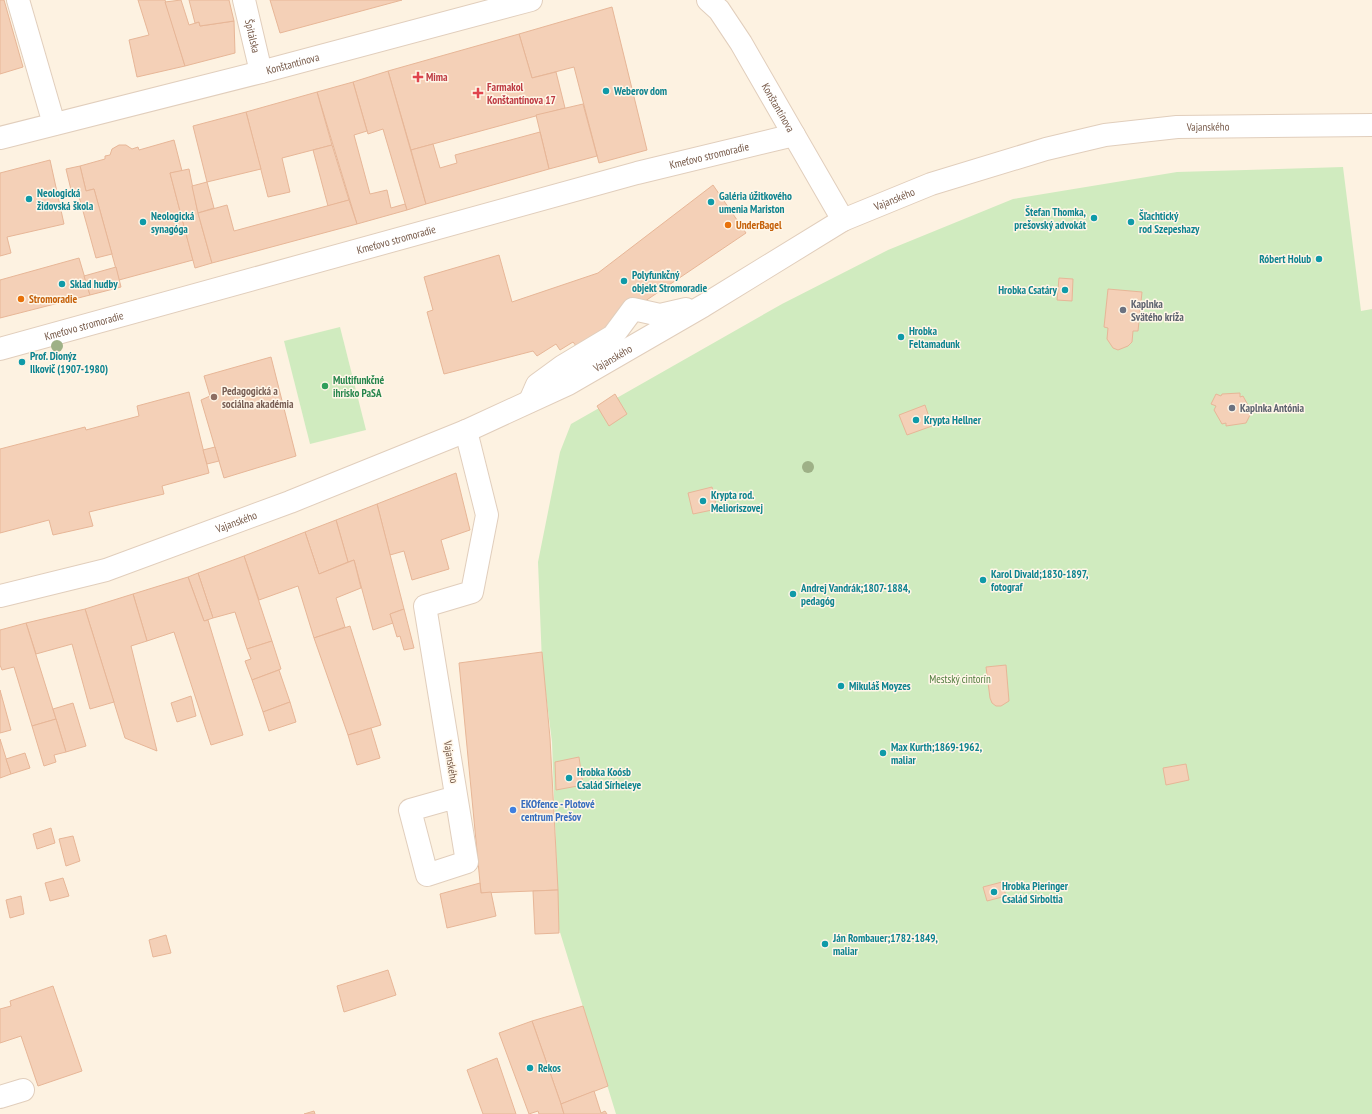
<svg xmlns="http://www.w3.org/2000/svg" width="1372" height="1114" font-family="'PT Sans Narrow',sans-serif">
  <rect width="100%" height="100%" fill="#fdf2e1"/>
  <g fill="#d0ebbf">
    <polygon points="1343,167 1361,311 1372,309 1372,1114 616,1114 559,929 552,742 542,663 538,562 560,452 571,424 782,304 888,250 1013,199 1177,172"/>
    <polygon points="340,327 366,430 310,444 284,341"/>
  </g>
  <g fill="#f4d0b7" stroke="#e7b697">
    <polygon points="0,0 4,0 23,67 0,74"/>
    <polygon points="138,0 165,0 185,66 137,77 129,40 149,35"/>
    <polygon points="181,0 189,25 199,22 200,26 234,21 235,53 185,66 165,2"/>
    <polygon points="189,0 229,0 234,21 200,26 199,22 195,23"/>
    <polygon points="270,0 402,0 280,33"/>
    <polygon points="612,7 647,150 599,163 574,67 532,78 519,34"/>
    <polygon points="519,34 532,78 556,72 565,108 411,150 388,71"/>
    <polygon points="388,71 426,204 407,210 383,129 368,134 353,82"/>
    <polygon points="353,82 367,131 354,135 370,194 387,190 391,208 405,204 407,210 357,224 317,92"/>
    <polygon points="317,92 332,145 282,158 290,192 268,197 246,112"/>
    <polygon points="583,104 597,156 549,169 536,115"/>
    <polygon points="246,112 261,169 207,182 193,126"/>
    <polygon points="540,132 549,169 426,204 411,150 433,144 440,168 457,163 455,155"/>
    <polygon points="174,140 182,171 170,173 193,260 119,280 94,189 86,191 80,166 105,159 105,156 110,155 112,149 119,145 126,145 132,149 138,147 139,150"/>
    <polygon points="332,145 349,200 328,206 313,150"/>
    <polygon points="50,160 64,224 7,237 11,253 0,256 0,173"/>
    <polygon points="80,166 86,191 94,189 112,254 96,258 78,193 72,194 66,169"/>
    <polygon points="189,169 198,213 212,263 195,268 170,173"/>
    <polygon points="207,182 214,208 198,213 192,186"/>
    <polygon points="713,185 746,233 577,347 573,342 560,350 556,344 537,356 533,351 444,374 427,312 433,310 424,277 499,255 512,302 598,273"/>
    <polygon points="349,200 357,224 212,263 198,213 227,205 234,231"/>
    <polygon points="79,258 90,295 0,318 0,280"/>
    <polygon points="116,267 121,287 90,295 84,276"/>
    <polygon points="1059,278 1073,279 1072,301 1057,300"/>
    <polygon points="1108,289 1142,292 1138,331 1133,331 1132,342 1128,346 1118,350 1113,348 1107,339 1108,328 1104,327"/>
    <polygon points="271,357 296,456 224,478 201,400 210,396 204,376"/>
    <polygon points="189,392 209,473 162,486 164,494 89,512 93,526 53,535 49,520 0,533 0,449 85,427 86,430 139,416 137,406"/>
    <polygon points="1240,393 1240,397 1243,396 1249,407 1249,412 1251,413 1246,423 1226,426 1226,423 1222,424 1214,410 1216,406 1211,404 1216,394 1221,396 1222,394"/>
    <polygon points="615,394 627,414 609,426 597,406"/>
    <polygon points="925,405 932,426 907,435 899,415"/>
    <polygon points="215,447 219,461 207,464 203,450"/>
    <polygon points="456,473 470,530 441,540 449,569 412,580 404,551 390,555 377,504"/>
    <polygon points="712,487 717,509 693,514 688,493"/>
    <polygon points="377,504 404,609 390,614 393,623 373,630 354,560 348,562 336,520"/>
    <polygon points="336,520 348,562 319,574 305,532"/>
    <polygon points="305,532 319,574 354,560 361,588 336,598 345,627 314,638 298,586 259,600 244,556"/>
    <polygon points="244,556 272,641 247,649 235,612 213,618 198,573"/>
    <polygon points="198,573 213,618 204,621 188,577"/>
    <polygon points="188,577 204,621 208,620 243,735 211,745 174,632 147,641 133,594"/>
    <polygon points="133,594 147,641 131,646 157,751 125,738 85,609"/>
    <polygon points="85,609 114,702 90,709 72,644 36,654 26,623"/>
    <polygon points="404,609 414,648 404,650 400,636 397,637 390,614"/>
    <polygon points="26,623 56,719 32,726 14,667 2,670 0,665 0,630"/>
    <polygon points="350,626 381,725 348,735 314,638"/>
    <polygon points="272,641 281,669 252,680 245,661 251,659 247,649"/>
    <polygon points="542,652 550,738 558,890 481,893 459,663"/>
    <polygon points="1006,665 1009,701 1001,706 996,706 992,703 990,698 986,667"/>
    <polygon points="279,670 290,702 263,712 252,680"/>
    <polygon points="0,690 11,730 0,733"/>
    <polygon points="191,696 196,716 177,722 171,703"/>
    <polygon points="290,702 296,722 269,731 263,712"/>
    <polygon points="73,703 86,746 66,752 53,709"/>
    <polygon points="56,719 66,752 54,755 56,762 44,766 32,726"/>
    <polygon points="371,728 380,758 357,765 348,735"/>
    <polygon points="0,739 11,774 0,778"/>
    <polygon points="25,753 30,768 11,774 6,759"/>
    <polygon points="579,757 583,785 556,790 555,762"/>
    <polygon points="1186,764 1189,780 1166,785 1163,768"/>
    <polygon points="51,828 55,843 37,849 33,834"/>
    <polygon points="73,836 80,861 66,866 59,839"/>
    <polygon points="63,878 69,896 50,901 45,883"/>
    <polygon points="1002,882 1006,896 987,901 983,887"/>
    <polygon points="480,883 481,893 491,892 496,916 447,928 440,894"/>
    <polygon points="558,890 559,933 535,934 533,891"/>
    <polygon points="21,896 24,914 10,918 6,900"/>
    <polygon points="166,935 171,953 153,957 149,940"/>
    <polygon points="388,970 396,995 344,1012 337,986"/>
    <polygon points="53,986 82,1071 38,1086 21,1036 0,1043 0,1009 11,1006 10,1001"/>
    <polygon points="583,1006 608,1086 561,1104 532,1021"/>
    <polygon points="532,1021 561,1104 564,1114 539,1114 538,1111 529,1114 499,1033"/>
    <polygon points="497,1058 516,1114 483,1114 467,1070"/>
    <polygon points="594,1091 601,1113 605,1111 607,1114 564,1114 561,1104"/>
    <polygon points="314,1111 315,1114 304,1114"/>
  </g>
  <g fill="none" stroke-linecap="round" stroke-linejoin="round">
    <g stroke="#e1cebc" stroke-width="24">
      <g id="minor">
        <polyline points="18,0 54,124"/>
        <path id="s1" d="M 244,0 L 261,72"/>
        <path id="s2" d="M 708,0 L 719,10 L 741,43 L 843,220"/>
        <path id="s3" d="M 0,138 L 261,72 L 531,0"/>
        <path id="s4" d="M 0,349 L 637,173 L 794,135"/>
        <polyline points="530,401 537,385 563,366 613,336 633,309 660,315 686,309"/>
        <path id="s5" d="M 0,596 L 106,570 L 290,502 L 466,431 L 568,384 L 703,306 L 843,220 L 931,184 L 1046,149 L 1105,135 L 1177,127 L 1372,125"/>
        <polyline points="456,797 410,810 427,875 467,862 425,606 472,592 487,515 466,431"/>
        <polyline points="0,1097 23,1090"/>
      </g>
    </g>
    <use href="#minor" stroke="#fff" stroke-width="22"/>
  </g>
  <g fill="#9eb187">
    <circle cx="57" cy="346" r="6"/>
    <circle cx="808" cy="467" r="6"/>
  </g>
  <g fill="#e0444e" stroke="#fff6e8" stroke-width="1.5">
    <path d="M416 71h4v4h4v4h-4v4h-4v-4h-4v-4h4z"/>
    <path d="M476 87h4v4h4v4h-4v4h-4v-4h-4v-4h4z"/>
  </g>
  <g fill="#0f9aa8" stroke="#fff6e8" stroke-width="1.5">
    <circle cx="606" cy="91" r="4"/>
    <circle cx="29" cy="199" r="4"/>
    <circle cx="711" cy="202" r="4"/>
    <circle cx="1094" cy="218" r="4"/>
    <circle cx="143" cy="222" r="4"/>
    <circle cx="1131" cy="222" r="4"/>
    <circle cx="1319" cy="259" r="4"/>
    <circle cx="624" cy="281" r="4"/>
    <circle cx="62" cy="284" r="4"/>
    <circle cx="1065" cy="290" r="4"/>
    <circle cx="901" cy="337" r="4"/>
    <circle cx="22" cy="362" r="4"/>
    <circle cx="916" cy="420" r="4"/>
    <circle cx="703" cy="501" r="4"/>
    <circle cx="983" cy="580" r="4"/>
    <circle cx="793" cy="594" r="4"/>
    <circle cx="841" cy="686" r="4"/>
    <circle cx="883" cy="753" r="4"/>
    <circle cx="569" cy="778" r="4"/>
    <circle cx="994" cy="892" r="4"/>
    <circle cx="825" cy="944" r="4"/>
    <circle cx="530" cy="1068" r="4"/>
  </g>
  <g fill="#e8710a" stroke="#fff6e8" stroke-width="1.5">
    <circle cx="728" cy="225" r="4"/>
    <circle cx="21" cy="299" r="4"/>
  </g>
  <g fill="#6b7280" stroke="#fff6e8" stroke-width="1.5">
    <circle cx="1123" cy="310" r="4"/>
    <circle cx="1232" cy="408" r="4"/>
  </g>
  <circle fill="#2e9e5b" stroke="#fff6e8" stroke-width="1.5" cx="325" cy="386" r="4"/>
  <circle fill="#8d6e63" stroke="#fff6e8" stroke-width="1.5" cx="214" cy="397" r="4"/>
  <circle fill="#3f7fe0" stroke="#fff6e8" stroke-width="1.5" cx="513" cy="810" r="4"/>
  <g text-anchor="middle" stroke-width="3" stroke-linejoin="round" paint-order="stroke">
    <g font-size="11" fill="#755847" stroke="#fff6e8">
      <text dy="4" stroke="none"><textPath href="#s1" startOffset="37">Špitálska</textPath></text>
      <text dy="4" stroke="none"><textPath href="#s3" startOffset="302">Konštantínova</textPath></text>
      <text dy="4" stroke="none"><textPath href="#s2" startOffset="129">Konštantínova</textPath></text>
      <text dy="4" stroke="none"><textPath href="#s5" startOffset="1307">Vajanského</textPath></text>
      <text dy="4" stroke="none"><textPath href="#s4" startOffset="735">Kmeťovo stromoradie</textPath></text>
      <text dy="4" stroke="none"><textPath href="#s5" startOffset="983">Vajanského</textPath></text>
      <text dy="4" stroke="none"><textPath href="#s4" startOffset="411">Kmeťovo stromoradie</textPath></text>
      <text dy="4" stroke="none"><textPath href="#s4" startOffset="87">Kmeťovo stromoradie</textPath></text>
      <text dy="4" stroke="none"><textPath href="#s5" startOffset="659">Vajanského</textPath></text>
      <text dy="4" stroke="none"><textPath href="#s5" startOffset="248">Vajanského</textPath></text>
      <text transform="translate(451 762) rotate(81)" y="4">Vajanského</text>
    </g>
    <g font-size="11" font-weight="bold" fill="#be3a42" stroke="#fff6e8" text-anchor="start">
      <text x="426" y="81">Mima</text>
      <text x="487" y="91">Farmakol<tspan x="487" dy="13">Konštantínova 17</tspan></text>
    </g>
    <g font-size="11" font-weight="bold" fill="#0d838f" stroke="#fff6e8" text-anchor="start">
      <text x="614" y="95">Weberov dom</text>
      <text x="37" y="197">Neologická<tspan x="37" dy="13">židovská škola</tspan></text>
      <text x="719" y="200">Galéria úžitkového<tspan x="719" dy="13">umenia Mariston</tspan></text>
      <text x="1086" y="216" text-anchor="end">Štefan Thomka,<tspan x="1086" dy="13">prešovský advokát</tspan></text>
      <text x="151" y="220">Neologická<tspan x="151" dy="13">synagóga</tspan></text>
      <text x="1139" y="220">Šľachtický<tspan x="1139" dy="13">rod Szepeshazy</tspan></text>
      <text x="1311" y="263" text-anchor="end">Róbert Holub</text>
      <text x="632" y="279">Polyfunkčný<tspan x="632" dy="13">objekt Stromoradie</tspan></text>
      <text x="70" y="288">Sklad hudby</text>
      <text x="1057" y="294" text-anchor="end">Hrobka Csatáry</text>
      <text x="909" y="335">Hrobka<tspan x="909" dy="13">Feltamadunk</tspan></text>
      <text x="30" y="360">Prof. Dionýz<tspan x="30" dy="13">Ilkovič (1907-1980)</tspan></text>
      <text x="924" y="424">Krypta Hellner</text>
      <text x="711" y="499">Krypta rod.<tspan x="711" dy="13">Melioriszovej</tspan></text>
      <text x="991" y="578">Karol Divald;1830-1897,<tspan x="991" dy="13">fotograf</tspan></text>
      <text x="801" y="592">Andrej Vandrák;1807-1884,<tspan x="801" dy="13">pedagóg</tspan></text>
      <text x="849" y="690">Mikuláš Moyzes</text>
      <text x="891" y="751">Max Kurth;1869-1962,<tspan x="891" dy="13">maliar</tspan></text>
      <text x="577" y="776">Hrobka Koósb<tspan x="577" dy="13">Család Sírheleye</tspan></text>
      <text x="1002" y="890">Hrobka Pieringer<tspan x="1002" dy="13">Család Sirboltia</tspan></text>
      <text x="833" y="942">Ján Rombauer;1782-1849,<tspan x="833" dy="13">maliar</tspan></text>
      <text x="538" y="1072">Rekos</text>
    </g>
    <g font-size="11" font-weight="bold" fill="#c56008" stroke="#fff6e8" text-anchor="start">
      <text x="736" y="229">UnderBagel</text>
      <text x="29" y="303">Stromoradie</text>
    </g>
    <g font-size="11" font-weight="bold" fill="#5b616d" stroke="#fff6e8" text-anchor="start">
      <text x="1131" y="308">Kaplnka<tspan x="1131" dy="13">Svätého kríža</tspan></text>
      <text x="1240" y="412">Kaplnka Antónia</text>
    </g>
    <g font-size="11" font-weight="bold" fill="#27864d" stroke="#fff6e8" text-anchor="start">
      <text x="333" y="384">Multifunkčné<tspan x="333" dy="13">ihrisko PaSA</tspan></text>
    </g>
    <g font-size="11" font-weight="bold" fill="#785e54" stroke="#fff6e8" text-anchor="start">
      <text x="222" y="395">Pedagogická a<tspan x="222" dy="13">sociálna akadémia</tspan></text>
    </g>
    <g font-size="11" fill="#507b3e" stroke="#fff6e8">
      <text x="960" y="683">Mestský cintorín</text>
    </g>
    <g font-size="11" font-weight="bold" fill="#366cbe" stroke="#fff6e8" text-anchor="start">
      <text x="521" y="808">EKOfence - Plotové<tspan x="521" dy="13">centrum Prešov</tspan></text>
    </g>
  </g>
</svg>
